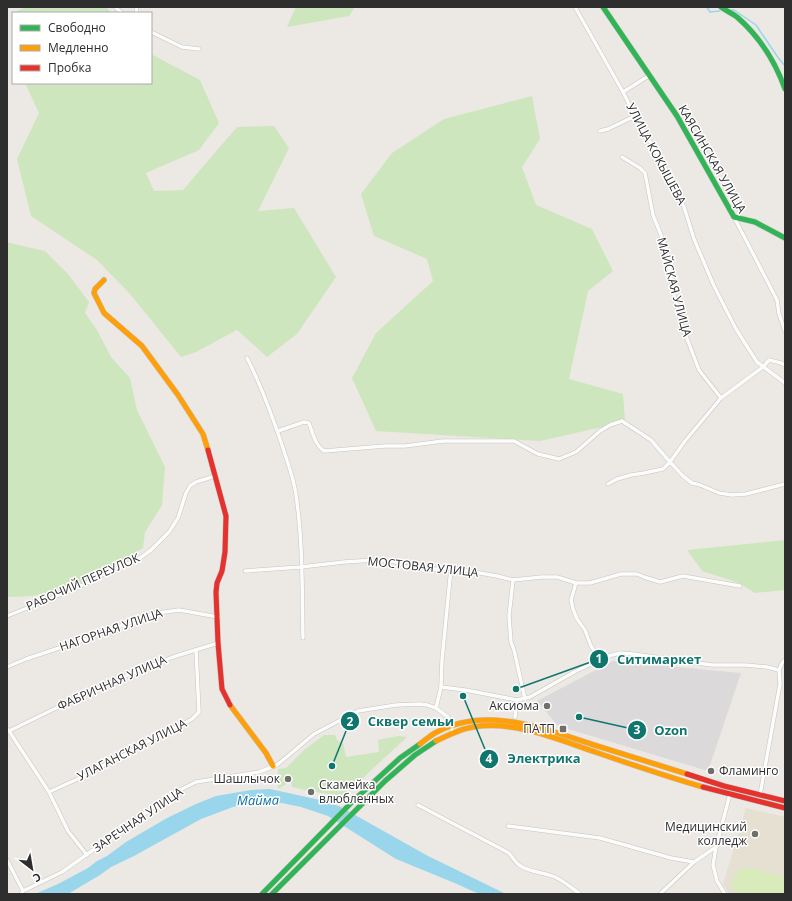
<svg xmlns="http://www.w3.org/2000/svg" width="792" height="901" font-family="'Open Sans',sans-serif">
  <rect width="100%" height="100%" fill="#ece8e4"/>
  <polygon fill="#dcd9db" points="613,661 741,673 708,771 558,726 537,701"/>
  <polygon fill="#e6e0d3" points="746,808 785,817 785,894 729,894 723,884"/>
  <g fill="#cee6be">
    <polygon points="26,7 106,7 111,13 13,13"/>
    <polygon points="296,7 355,7 349,16 287,27"/>
    <polygon points="151,54 200,80 219,123 199,150 146,173 154,191 183,190 237,127 274,126 289,148 258,211 294,208 336,277 297,334 267,357 237,330 196,352 181,357 130,294 97,260 31,216 17,159 39,113 25,83 151,83"/>
    <polygon points="532,96 540,139 522,167 536,205 592,229 613,271 588,291 569,379 623,394 625,422 540,441 376,431 352,378 376,333 433,281 427,259 374,236 361,194 392,153 444,119"/>
    <polygon points="7,242 14,244 45,251 68,274 89,302 85,313 97,330 111,357 130,378 137,410 165,467 162,505 145,532 143,548 80,586 32,596 7,597"/>
    <polygon points="785,540 785,590 755,593 739,583 702,571 687,550"/>
    <polygon points="324,735 335,735 337,740 343,743 346,757 379,752 378,740 398,736 407,737 369,772 345,797 310,791 292,787 291,781 278,789 278,769 286,768 304,750"/>
  </g>
  <path fill="#d9eabb" d="M 741,868 L 750,868 L 785,877 L 785,894 L 738,894 C 726,886 734,876 741,868 Z"/>
  <polygon fill="#99d6ec" points="270,789 320,800 339,806 428,856 506,894 480,894 470,890 457,884 396,859 328,816 301,807 282,803 249,804 233,807 201,819 134,856 111,867 100,875 68,894 35,894 58,884 88,868 97,861 107,856 126,842 167,818 196,804 216,796 251,790"/>
  <g fill="none" stroke-linecap="round" stroke-linejoin="round">
    <g stroke="#99d6ec" stroke-width="1.5">
      <polyline points="707,7 710,12 720,11"/>
      <polyline points="730,10 734,10 756,25 777,56 785,66"/>
    </g>
    <g stroke="#c5c4c5" stroke-width="4.5">
      <g id="street">
        <polyline points="115,7 122,13"/>
        <polyline points="136,7 137,13"/>
        <polyline points="575,7 623,92 635,116 664,166 684,207 694,239 714,286 736,329 757,362 785,383"/>
        <polyline points="151,32 182,47 199,49"/>
        <polyline points="623,92 650,75"/>
        <polyline points="600,131 608,129 635,116"/>
        <polyline points="622,157 640,168 645,173 653,215 667,250 672,287 680,320 699,370 721,398"/>
        <polyline points="734,217 777,300 779,314 785,331"/>
        <path d="M 247,358 C 262,387 273,418 283,448 C 288,464 294,479 296,495 C 303,542 302,591 303,638"/>
        <polyline points="785,365 781,363 769,360 763,367 721,398 685,441 670,462 683,476 692,483 700,485 719,493 732,495 746,494 785,484"/>
        <path d="M 278,431 L 304,422 L 309,423 C 313,434 315,445 324,451 L 385,446 L 405,446 L 443,441 L 514,441 L 538,454 L 559,459 L 576,452 L 600,431 L 610,425 L 622,421 L 651,440 L 670,462 L 663,469 L 644,473 L 631,475 L 617,479 L 608,484"/>
        <polyline points="245,571 301,567 344,562 375,560 395,562 407,567 423,570 451,568 497,576 513,580 542,577 557,577 576,583 590,583 621,574 637,574 644,577 660,582 683,576 740,586"/>
        <polyline points="513,580 509,616 511,642 514,650 525,699"/>
        <polyline points="576,583 571,600 573,609 577,619 585,630 591,646 600,660"/>
        <polyline points="7,616 77,588 117,567 136,561 151,550 169,532 178,518 186,493 190,486 196,482 215,476"/>
        <polyline points="7,667 26,659 83,640 144,617 158,613 179,610 218,617"/>
        <polyline points="441,687 465,690 517,700 515,717"/>
        <polyline points="517,700 530,697 576,671 608,656 620,653 633,654 712,665 745,665 767,667 779,670 782,663 785,660"/>
        <polyline points="436,708 441,687 442,660 451,568"/>
        <polyline points="7,729 9,731 49,792 68,831 87,855"/>
        <polyline points="9,731 93,690 126,676 173,657 218,643"/>
        <polyline points="49,792 82,777 108,763 130,752 167,730 178,727 192,719 199,712 196,650"/>
        <polyline points="760,795 780,684 779,670"/>
        <path d="M 418,805 L 509,853 C 512,857 515,862 519,865 C 530,873 545,872 557,878 C 565,882 573,889 580,894"/>
        <polyline points="508,826 600,838 671,858 694,862 716,847"/>
        <polyline points="7,860 23,891"/>
        <polyline points="21,894 23,891 62,872 174,793 196,782 259,772 277,765 314,734 358,711 396,705 420,704 427,705 436,708 448,717 453,733"/>
        <polyline points="660,894 694,862"/>
        <polyline points="725,894 717,881 713,865 716,847 730,794"/>
      </g>
    </g>
    <g stroke="#c5c4c5" stroke-width="6">
      <g id="fast">
        <polyline points="603,7 677,116 734,217 755,222 785,238"/>
        <path d="M 721,7 C 726,11 732,13 737,17 C 760,37 775,61 785,89"/>
        <polyline points="262,894 352,802 400,758 420,744"/>
        <polyline points="272,894 385,781 415,755 436,741"/>
      </g>
    </g>
    <g stroke="#c5c4c5" stroke-width="6">
      <g id="slow">
        <polyline points="104,280 95,289 94,293 104,313 142,346 178,395 203,434 208,450"/>
        <polyline points="230,705 266,753 273,766"/>
        <path d="M 436,741 C 448,735 460,729 473,727 C 516,720 559,740 598,753 C 633,765 668,777 703,787"/>
        <path d="M 420,744 C 425,740 430,736 435,733 C 484,705 542,728 591,744 C 623,754 655,764 687,774"/>
      </g>
    </g>
    <g stroke="#c5c4c5" stroke-width="6">
      <g id="jam">
        <polyline points="208,450 226,516 225,552 222,571 217,583 216,592 218,643 222,689 230,705"/>
        <polyline points="687,774 724,786 785,801"/>
        <polyline points="703,787 785,808"/>
      </g>
    </g>
    <use href="#street" stroke="#fcfcfb" stroke-width="3.5"/>
    <use href="#fast" stroke="#30b455" stroke-width="5"/>
    <use href="#slow" stroke="#ff9f0a" stroke-width="5"/>
    <use href="#jam" stroke="#e5322d" stroke-width="5"/>
  </g>
  <g fill="#706f6e" stroke="#fff" stroke-width="1.5">
    <circle cx="547" cy="706" r="4"/>
    <rect x="559" y="725" width="8" height="8" rx="2"/>
    <circle cx="711" cy="771" r="4"/>
    <circle cx="288" cy="779" r="4"/>
    <circle cx="311" cy="792" r="4"/>
    <circle cx="755" cy="834" r="4"/>
  </g>
  <g text-anchor="middle" stroke-width="3" stroke-linejoin="round" paint-order="stroke">
    <g font-size="12" fill="#2e2e2e" stroke="#fff">
      <text transform="translate(656 154) rotate(62)" y="4">УЛИЦА КОКЫШЕВА</text>
      <text transform="translate(712 159) rotate(60)" y="4">КАЯСИНСКАЯ УЛИЦА</text>
      <text transform="translate(674 287) rotate(75)" y="4">МАЙСКАЯ УЛИЦА</text>
      <text transform="translate(423 567) rotate(6)" y="4">МОСТОВАЯ УЛИЦА</text>
      <text transform="translate(83 582) rotate(-24)" y="4">РАБОЧИЙ ПЕРЕУЛОК</text>
      <text transform="translate(111 630) rotate(-19)" y="4">НАГОРНАЯ УЛИЦА</text>
      <text transform="translate(112 683) rotate(-24)" y="4">ФАБРИЧНАЯ УЛИЦА</text>
      <text transform="translate(132 750) rotate(-27)" y="4">УЛАГАНСКАЯ УЛИЦА</text>
      <text transform="translate(138 820) rotate(-34)" y="4">ЗАРЕЧНАЯ УЛИЦА</text>
    </g>
    <g font-size="12" fill="#2e2e2e" stroke="#fff" text-anchor="end">
      <text x="539" y="710">Аксиома</text>
      <text x="555" y="733">ПАТП</text>
      <text x="719" y="775" text-anchor="start">Фламинго</text>
      <text x="280" y="783">Шашлычок</text>
      <text x="319" y="789" text-anchor="start">Скамейка<tspan x="319" dy="14">влюбленных</tspan></text>
      <text x="747" y="831">Медицинский<tspan x="747" dy="14">колледж</tspan></text>
    </g>
    <g font-size="13" font-style="italic" fill="#0d6fa3" stroke="#fff">
      <text transform="translate(258 800) rotate(-1)" y="5">Майма</text>
    </g>
  </g>
  <path fill="none" stroke="#0f766e" stroke-width="1.5" d="M516 689L599 659M332 766L350 721M579 717L637 730M463 696L489 759"/>
  <g fill="#0f766e" stroke="#fff" stroke-width="1.5">
    <circle cx="516" cy="689" r="4"/>
    <circle cx="332" cy="766" r="4"/>
    <circle cx="579" cy="717" r="4"/>
    <circle cx="463" cy="696" r="4"/>
    <circle cx="599" cy="659" r="10"/>
    <circle cx="350" cy="721" r="10"/>
    <circle cx="637" cy="730" r="10"/>
    <circle cx="489" cy="759" r="10"/>
  </g>
  <g font-size="12" text-anchor="middle" font-weight="bold" fill="#fff">
    <text x="599" y="663">1</text>
    <text x="350" y="726">2</text>
    <text x="637" y="734">3</text>
    <text x="489" y="763">4</text>
  </g>
  <g font-size="13" text-anchor="middle" font-weight="bold" fill="#0f766e" stroke="#fff" stroke-width="3" stroke-linejoin="round" paint-order="stroke">
    <text x="659" y="664">Ситимаркет</text>
    <text x="411" y="726">Сквер семьи</text>
    <text x="671" y="735">Ozon</text>
    <text x="544" y="763">Электрика</text>
  </g>
  <rect width="792" height="901" fill="none" stroke="#2e2e2e" stroke-width="16"/>
  <rect x="12" y="12" width="140" height="72" fill="#ffffff" stroke="#ababab"/>
  <rect x="20" y="25" width="20" height="6" fill="#30b455" stroke="#ababab"/>
  <text x="48" y="32" font-size="12" fill="#2e2e2e">Свободно</text>
  <rect x="20" y="45" width="20" height="6" fill="#ff9f0a" stroke="#ababab"/>
  <text x="48" y="52" font-size="12" fill="#2e2e2e">Медленно</text>
  <rect x="20" y="65" width="20" height="6" fill="#e5322d" stroke="#ababab"/>
  <text x="48" y="72" font-size="12" fill="#2e2e2e">Пробка</text>
  <g transform="translate(32 869) rotate(149)" stroke="#ffffff" stroke-width="3" paint-order="stroke">
  <path d="M0-3L7 15L0 10L-7 15Z" fill="#2e2e2e"/>
  <text y="-6" font-size="11" font-weight="bold" text-anchor="middle" fill="#2e2e2e">С</text>
  </g>
</svg>
